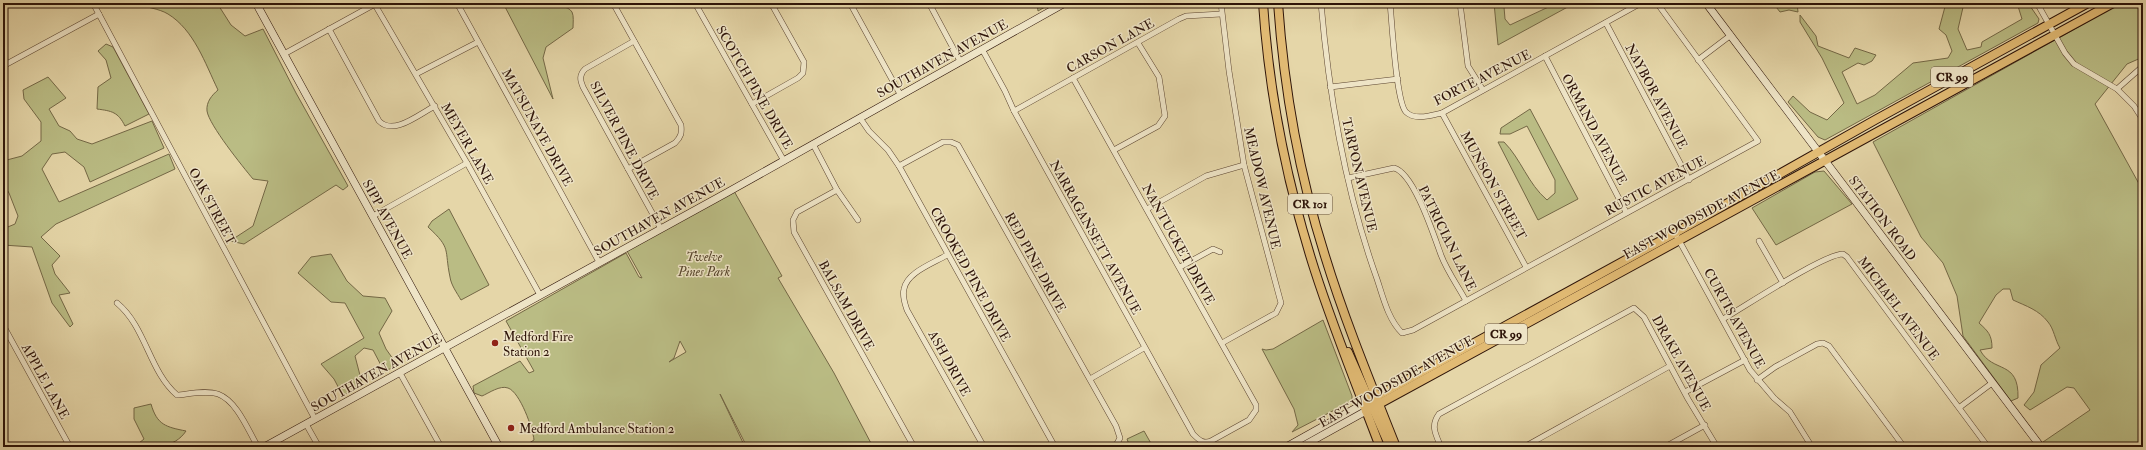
<svg xmlns="http://www.w3.org/2000/svg" width="2146" height="450" font-family="'IM FELL Double Pica',serif">
  <rect width="100%" height="100%" fill="#e5d6a8"/>
  <filter id="stains"><feTurbulence type="fractalNoise" baseFrequency=".005" numOctaves="4"/><feColorMatrix values="0 0 0 0 .2 0 0 0 0 .09 0 0 0 0 .02 0 0 0 .5 -.17"/></filter>
  <radialGradient id="worn" r=".72"><stop offset=".6" stop-color="#630" stop-opacity="0"/><stop offset="1" stop-color="#630" stop-opacity=".3"/></radialGradient>
  <g fill="#babc84" stroke="#746846" fill-rule="evenodd">
    <path d="M 136,3 L 217,3 L 231,25 L 245,36 L 263,29 L 296,93 L 348,186 L 343,190 L 336,185 L 244,244 L 230,241 L 253,226 L 268,181 L 253,179 C 243,167 209,125 207,111 C 206,102 212,95 218,90 C 205,63 194,30 168,14 C 158,8 146,8 136,3 Z"/>
    <path d="M 503,3 C 517,3 565,0 572,12 C 574,16 573,23 573,28 L 546,47 L 543,58 L 553,99 Z"/>
    <polygon points="1037,3 1052,3 1038,11"/>
    <polygon points="1494,3 1507,3 1504,7 1505,19 1510,25 1557,3 1575,3 1498,45"/>
    <polygon points="1773,3 1797,3 1798,12 1789,10 1780,12"/>
    <polygon points="1946,3 1964,3 1958,29 1967,50 1981,47 1982,42 2022,19 2017,3 2028,3 2039,19 2038,23 1825,140 1818,137 1788,102 1793,96 1810,112 1827,120 1844,103 1822,58 1800,22 1800,15 1816,36 1818,46 1849,58 1855,48 1876,55 1872,61 1864,65 1858,63 1842,72 1857,104 1875,95 1913,63 1948,58 1952,51 1946,35 1939,29"/>
    <path d="M 2121,3 L 2143,3 L 2143,57 L 2127,64 L 2095,104 L 2143,191 L 2143,447 L 2047,447 L 2043,442 L 2090,410 L 2074,388 L 2067,387 L 2030,410 L 2024,405 L 2034,392 L 2041,365 L 2060,348 C 2055,340 2054,329 2048,322 C 2039,310 2026,306 2013,300 L 2010,289 L 2003,289 L 1996,295 L 1979,323 C 1988,331 1992,335 1992,348 L 1980,350 C 1993,374 2019,359 2018,398 L 2011,401 L 1963,336 L 1957,296 L 1943,263 L 1921,237 L 1873,142 Z"/>
    <path d="M 106,44 L 113,47 L 149,114 L 125,126 C 118,112 112,111 97,109 L 98,87 L 111,78 L 106,60 L 98,51 Z"/>
    <polygon points="48,77 66,98 49,109 59,126 70,131 77,139 92,144 152,121 164,148 90,182 84,167 65,152 52,154 42,169 59,202 169,154 175,169 56,224 41,237 60,256 52,265 55,274 70,293 59,295 73,324 70,327 52,303 32,247 3,245 3,229 15,224 18,216 9,193 3,183 3,161 22,156 41,141 41,122 24,99 23,90"/>
    <path d="M 1530,109 L 1578,199 L 1538,220 L 1498,142 L 1504,142 C 1521,159 1528,184 1547,200 L 1555,193 L 1555,180 L 1527,126 L 1510,134 L 1500,134 L 1501,128 Z"/>
    <polygon points="1824,171 1852,204 1776,245 1752,208 1815,172"/>
    <path d="M 734,191 L 782,276 L 778,278 L 834,373 L 873,447 L 747,447 L 720,394 L 745,447 L 523,447 L 534,440 C 533,429 520,392 508,388 C 500,385 489,393 482,396 L 474,393 L 473,386 L 520,361 L 529,373 L 534,371 L 506,321 L 626,253 L 639,277 L 642,278 L 627,251 ZM 680,341 L 686,352 L 669,362 L 674,358 Z"/>
    <path d="M 449,209 L 489,285 L 461,300 C 457,293 451,285 450,277 C 444,249 452,249 428,227 L 432,221 Z"/>
    <polygon points="331,254 347,281 363,296 385,298 392,311 379,333 386,349 398,366 384,371 373,350 364,348 355,356 362,383 343,396 334,379 321,364 364,338 345,303 331,302 298,273 311,257"/>
    <polygon points="1323,320 1352,396 1352,401 1292,432 1298,425 1294,409 1262,349 1266,350 1273,349"/>
    <path d="M 151,404 C 157,425 166,427 186,431 C 174,449 153,447 134,447 L 144,439 L 134,419 L 134,408 Z"/>
    <polygon points="1144,431 1153,447 1130,447 1127,439"/>
  </g>
  <g fill="none" stroke-linecap="round" stroke-linejoin="round">
    <g stroke="#5b4430" stroke-width="6">
      <g id="street">
        <polyline points="93,3 315,419"/>
        <polyline points="374,3 467,163 540,295"/>
        <polyline points="457,3 599,262"/>
        <path d="M 613,3 L 681,125 C 682,133 681,137 675,143 L 628,169"/>
        <polyline points="695,3 784,161"/>
        <polyline points="850,3 900,94"/>
        <polyline points="929,3 960,61"/>
        <polyline points="1221,3 1229,71 1244,165 1281,303 1276,313 1222,343"/>
        <path d="M 1321,3 C 1329,97 1345,190 1377,279 C 1383,297 1388,319 1402,333 L 1413,330 L 1758,141 L 1657,3"/>
        <path d="M 1390,3 C 1392,22 1396,102 1406,112 C 1415,121 1432,115 1442,113 L 1641,3"/>
        <polyline points="1460,3 1468,66 1483,90"/>
        <polyline points="2037,3 2065,53 2074,64 2117,89 2134,106 2143,120"/>
        <polyline points="1606,23 1689,180"/>
        <path d="M 329,29 L 379,121 C 394,136 419,114 435,106"/>
        <path d="M 634,41 L 585,69 C 579,75 580,80 583,87 L 661,229"/>
        <path d="M 982,49 L 1005,91 L 1014,111 L 1193,434 C 1199,440 1203,444 1211,441 L 1249,420 L 1256,410 L 1256,405 L 1073,78"/>
        <polyline points="284,54 375,4"/>
        <polyline points="1545,56 1626,212"/>
        <polyline points="1698,60 1731,35"/>
        <polyline points="3,66 99,14"/>
        <polyline points="416,74 478,42"/>
        <polyline points="1330,87 1398,79"/>
        <polyline points="2117,89 2143,66"/>
        <polyline points="752,104 798,78 803,73 804,62 771,3"/>
        <polyline points="1014,111 1179,19 1186,16 1221,14"/>
        <polyline points="1442,113 1526,267"/>
        <polyline points="860,118 869,131 888,150 899,166 1055,447"/>
        <polyline points="813,144 837,190 858,220"/>
        <polyline points="1114,150 1158,126 1165,116 1159,77 1138,43"/>
        <polyline points="899,166 943,142 951,142 958,145 1116,426 1120,438 1115,447"/>
        <path d="M 1348,178 L 1394,168 C 1414,173 1434,236 1441,255 C 1447,271 1458,286 1466,301"/>
        <polyline points="837,190 797,212 793,220 794,232 914,447"/>
        <polyline points="1147,209 1206,176 1244,165"/>
        <polyline points="373,216 467,163"/>
        <polyline points="1675,233 1750,370 1774,398 1790,412 1812,447"/>
        <polyline points="1759,241 1783,283"/>
        <path d="M 947,255 C 934,263 907,272 904,289 C 902,296 905,304 907,310 L 984,447"/>
        <polyline points="1180,267 1213,249 1220,252"/>
        <path d="M 117,303 C 146,327 149,371 177,395 C 189,394 206,390 218,394 C 237,401 248,430 258,447"/>
        <path d="M 1723,319 C 1744,307 1824,254 1843,254 L 1847,257 L 1988,447"/>
        <polyline points="3,325 70,447"/>
        <polyline points="400,373 441,447"/>
        <polyline points="1090,379 1144,348"/>
        <polyline points="1757,380 1775,367 1817,344 1823,343 1829,346 1904,447"/>
        <polyline points="1685,392 1745,360"/>
        <polyline points="1960,407 1992,383"/>
        <polyline points="306,424 319,447"/>
        <path d="M 1441,447 C 1436,435 1430,426 1439,414 L 1634,308 L 1644,317 L 1688,399 L 1717,447"/>
        <polyline points="1524,447 1670,366"/>
        <polyline points="1665,447 1705,425"/>
      </g>
    </g>
    <g stroke="#2d1308" stroke-width="8">
      <g id="secondary">
        <polyline points="256,3 499,447"/>
        <polyline points="1706,3 2041,447"/>
        <polyline points="264,447 728,192 1065,3"/>
        <polyline points="1286,447 1363,404"/>
        <polyline points="1301,447 1366,411"/>
      </g>
    </g>
    <g stroke="#2d1308" stroke-width="10">
      <g id="primary">
        <path d="M 1263,3 C 1269,93 1287,184 1315,271 C 1334,330 1358,389 1380,447"/>
        <path d="M 1278,3 C 1284,89 1299,174 1325,256 C 1345,321 1371,384 1396,447"/>
        <polyline points="1348,352 1390,447"/>
        <polyline points="1363,404 1675,233 1875,120 2088,3"/>
        <path d="M 1366,411 C 1615,275 1865,140 2113,3"/>
      </g>
    </g>
    <use href="#street" stroke="#eee4c6" stroke-width="5"/>
    <use href="#secondary" stroke="#eee4c6" stroke-width="7"/>
    <use href="#primary" stroke="#e2bb74" stroke-width="8"/>
  </g>
  <g fill="#8f2418" stroke="#eee4c6" stroke-width="1.5">
    <circle cx="495" cy="343" r="4"/>
    <circle cx="511" cy="428" r="4"/>
  </g>
  <g text-anchor="middle" stroke-width="3" stroke-linejoin="round" paint-order="stroke">
    <g fill="#eee4c6" stroke="#675241" stroke-width="1">
      <rect x="1931" y="67" width="42" height="20" rx="3"/>
      <rect x="1288" y="194" width="44" height="20" rx="3"/>
      <rect x="1485" y="324" width="42" height="20" rx="3"/>
    </g>
    <g font-size="12" font-weight="bold" fill="#2d1308">
      <text x="1952" y="81">CR 99</text>
      <text x="1310" y="208">CR 101</text>
      <text x="1506" y="338">CR 99</text>
    </g>
    <g font-size="13" fill="#2d1308" stroke="#eee4c6">
      <text transform="translate(1110 45) rotate(-29)" y="5">CARSON LANE</text>
      <text transform="translate(942 58) rotate(-29)" y="5">SOUTHAVEN AVENUE</text>
      <text transform="translate(1482 77) rotate(-27)" y="5">FORTE AVENUE</text>
      <text transform="translate(755 87) rotate(60)" y="5">SCOTCH PINE DRIVE</text>
      <text transform="translate(1657 96) rotate(62)" y="5">NAYBOR AVENUE</text>
      <text transform="translate(538 127) rotate(61)" y="5">MATSUNAYE DRIVE</text>
      <text transform="translate(1595 129) rotate(62)" y="5">ORMAND AVENUE</text>
      <text transform="translate(625 140) rotate(62)" y="5">SILVER PINE DRIVE</text>
      <text transform="translate(468 143) rotate(60)" y="5">MEYER LANE</text>
      <text transform="translate(1360 175) rotate(77)" y="5">TARPON AVENUE</text>
      <text transform="translate(1494 185) rotate(61)" y="5">MUNSON STREET</text>
      <text transform="translate(1655 185) rotate(-28)" y="5">RUSTIC AVENUE</text>
      <text transform="translate(1263 188) rotate(77)" y="5">MEADOW AVENUE</text>
      <text transform="translate(213 206) rotate(62)" y="5">OAK STREET</text>
      <text transform="translate(1701 214) rotate(-28)" y="5">EAST WOODSIDE AVENUE</text>
      <text transform="translate(659 216) rotate(-29)" y="5">SOUTHAVEN AVENUE</text>
      <text transform="translate(1883 218) rotate(53)" y="5">STATION ROAD</text>
      <text transform="translate(388 219) rotate(61)" y="5">SIPP AVENUE</text>
      <text transform="translate(1096 237) rotate(61)" y="5">NARRAGANSETT AVENUE</text>
      <text transform="translate(1448 238) rotate(64)" y="5">PATRICIAN LANE</text>
      <text transform="translate(1179 244) rotate(61)" y="5">NANTUCKET DRIVE</text>
      <text transform="translate(1036 262) rotate(61)" y="5">RED PINE DRIVE</text>
      <text transform="translate(971 274) rotate(61)" y="5">CROOKED PINE DRIVE</text>
      <text transform="translate(847 305) rotate(61)" y="5">BALSAM DRIVE</text>
      <text transform="translate(1899 308) rotate(53)" y="5">MICHAEL AVENUE</text>
      <text transform="translate(1735 318) rotate(61)" y="5">CURTIS AVENUE</text>
      <text transform="translate(950 363) rotate(61)" y="5">ASH DRIVE</text>
      <text transform="translate(1682 363) rotate(61)" y="5">DRAKE AVENUE</text>
      <text transform="translate(376 372) rotate(-29)" y="5">SOUTHAVEN AVENUE</text>
      <text transform="translate(46 381) rotate(61)" y="5">APPLE LANE</text>
      <text transform="translate(1396 381) rotate(-29)" y="5">EAST WOODSIDE AVENUE</text>
    </g>
    <g font-size="13" font-style="italic" fill="#57462d" stroke="#eee4c6">
      <text x="704" y="261">Twelve<tspan x="704" dy="15">Pines Park</tspan></text>
    </g>
    <g font-size="13" fill="#2d1308" stroke="#eee4c6" text-anchor="start">
      <text x="503" y="341">Medford Fire<tspan x="503" dy="15">Station 2</tspan></text>
      <text x="519" y="433">Medford Ambulance Station 2</text>
    </g>
  </g>
  <rect width="2146" height="450" fill="none" stroke="#e5d6a8" stroke-width="16"/>
  <rect x="4" y="4" width="2138" height="442" fill="none" stroke="#2d1308" stroke-width="2"/>
  <rect x="8" y="8" width="2130" height="434" fill="none" stroke="#2d1308"/>
  <rect width="100%" height="100%" filter="url(#stains)"/>
  <rect width="100%" height="100%" fill="url(#worn)"/>
</svg>
